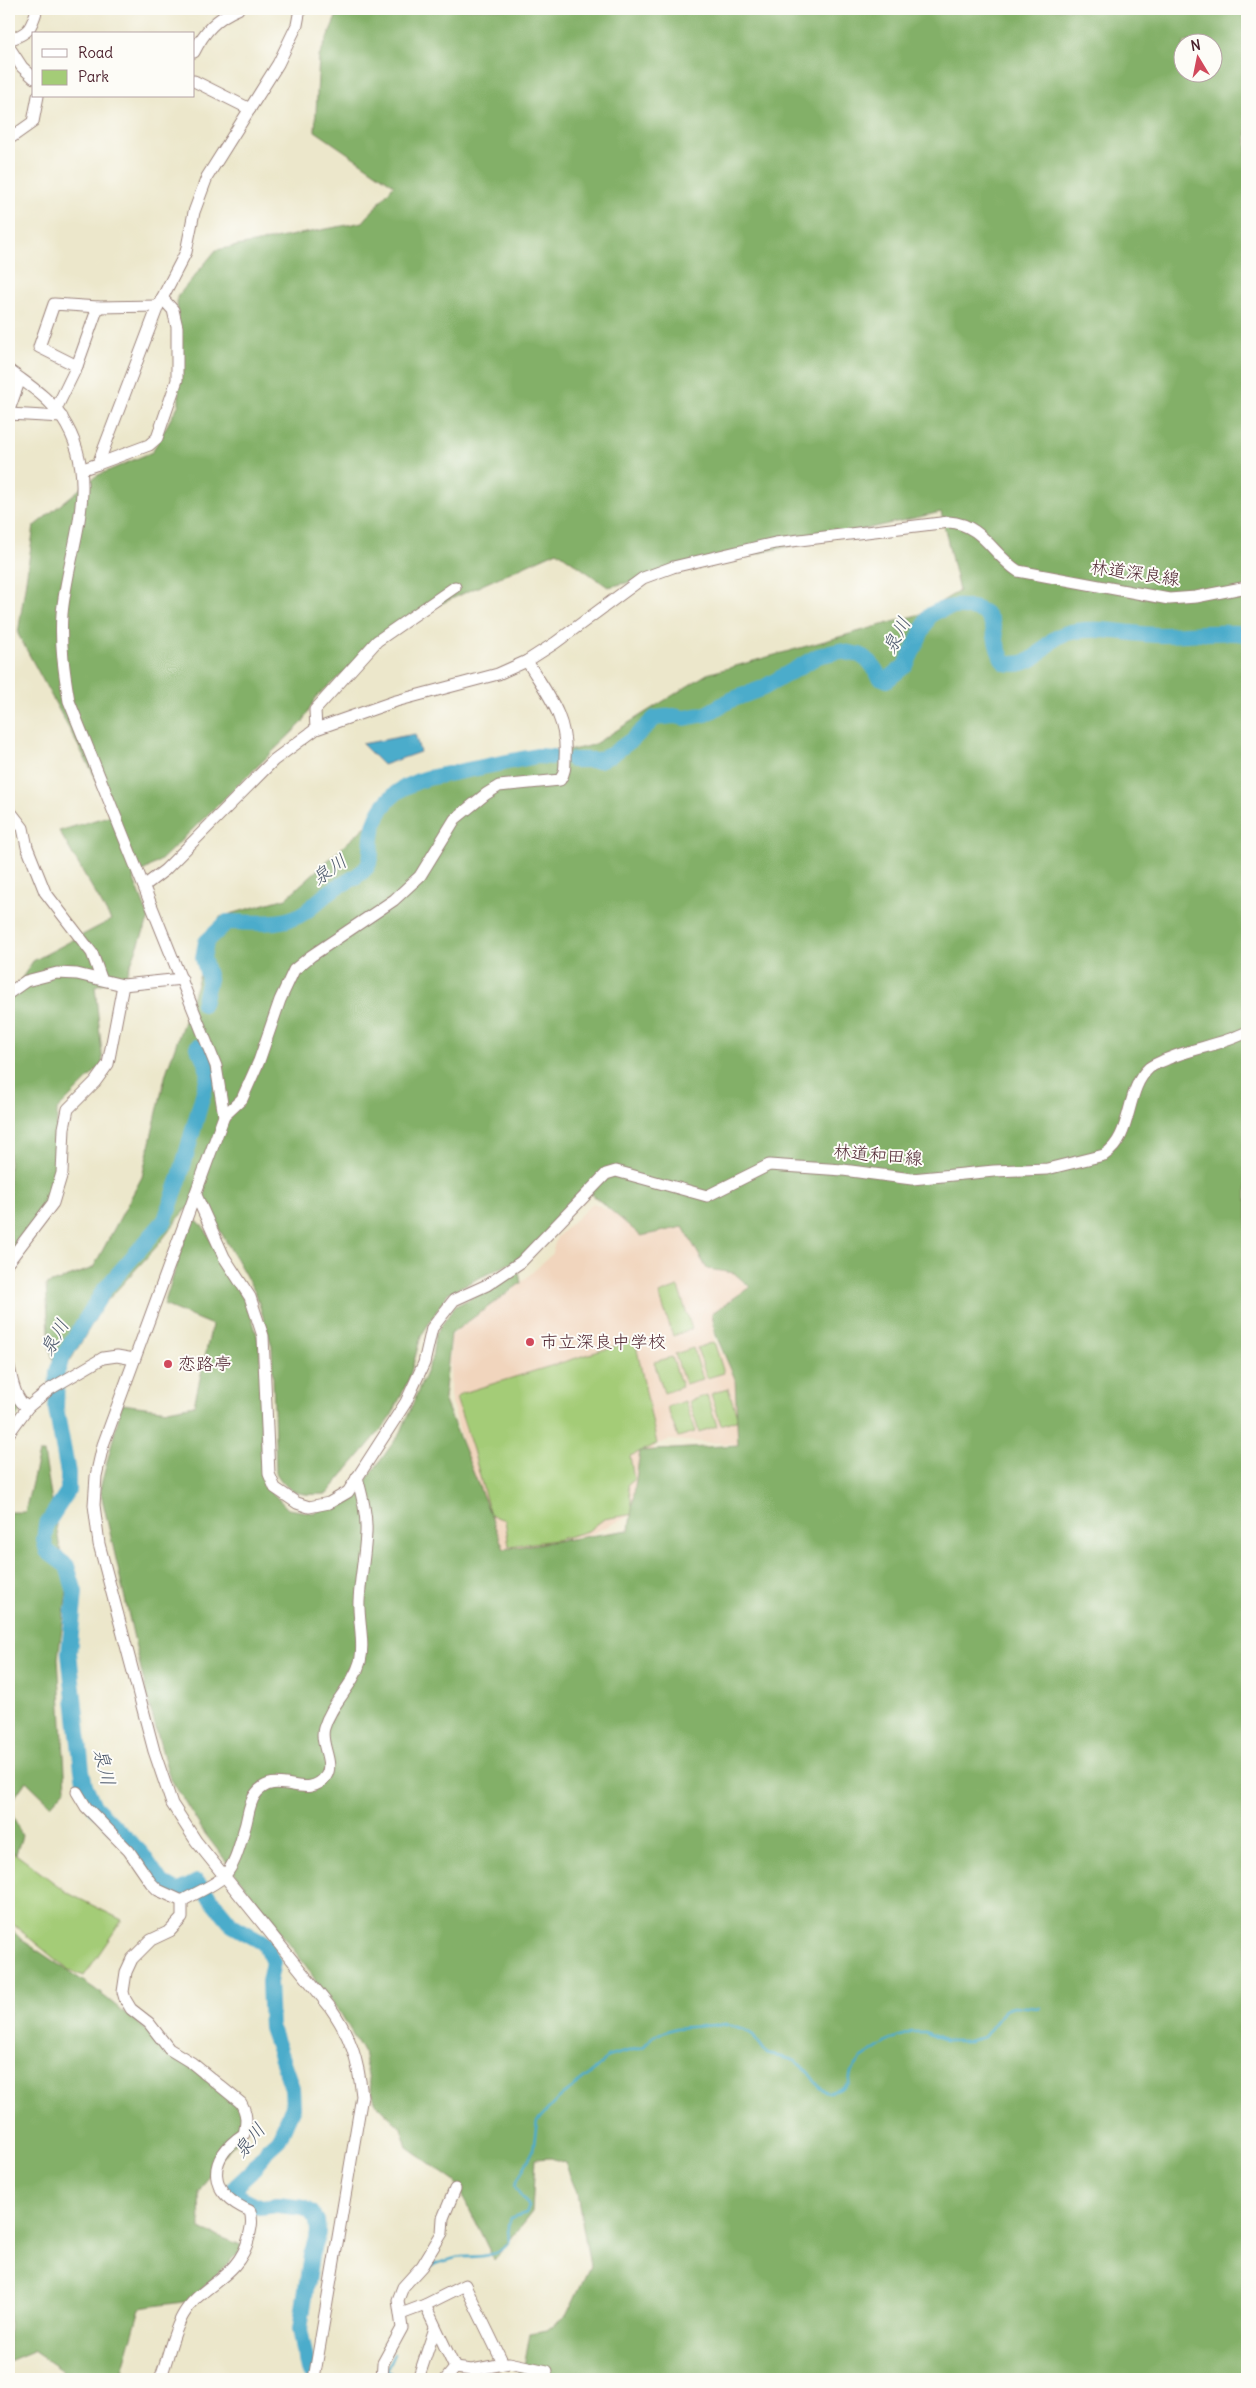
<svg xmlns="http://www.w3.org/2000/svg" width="1256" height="2388" font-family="Delius,'Klee One',sans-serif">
  <rect width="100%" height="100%" fill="#fdfcf7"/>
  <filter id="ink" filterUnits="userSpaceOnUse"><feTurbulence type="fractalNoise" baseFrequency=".02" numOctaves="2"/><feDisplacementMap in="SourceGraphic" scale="10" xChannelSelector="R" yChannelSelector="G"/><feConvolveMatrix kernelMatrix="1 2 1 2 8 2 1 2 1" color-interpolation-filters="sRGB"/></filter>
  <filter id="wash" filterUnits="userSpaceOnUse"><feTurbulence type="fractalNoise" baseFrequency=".0096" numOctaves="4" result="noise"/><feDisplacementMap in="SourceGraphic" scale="20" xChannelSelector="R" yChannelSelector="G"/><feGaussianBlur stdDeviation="1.12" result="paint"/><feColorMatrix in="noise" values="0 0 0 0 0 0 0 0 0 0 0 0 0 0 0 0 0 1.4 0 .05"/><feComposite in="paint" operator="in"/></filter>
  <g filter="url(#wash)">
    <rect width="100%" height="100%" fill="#ece7cb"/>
    <polygon fill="#f1d5bd" points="593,1203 612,1212 641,1236 683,1227 707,1268 734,1273 749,1288 712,1313 713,1337 735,1379 738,1444 669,1440 657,1444 642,1462 634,1514 591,1534 503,1549 477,1496 450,1396 451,1337 468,1318 511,1292 551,1255 557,1237"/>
    <g fill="#a4cc77" stroke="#777651">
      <polygon points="678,1287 692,1329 673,1336 659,1294"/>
      <polygon points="635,1340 657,1444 630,1456 634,1480 628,1485 634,1514 604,1519 588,1531 556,1540 509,1546 505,1520 490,1515 473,1450 456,1398 463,1393"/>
      <polygon points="714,1342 724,1373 707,1378 697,1348"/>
      <polygon points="693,1348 703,1379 685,1384 675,1354"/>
      <polygon points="672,1357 682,1387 664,1393 654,1362"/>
      <polygon points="728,1388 738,1419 721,1425 711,1394"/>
      <polygon points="707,1395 717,1426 699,1432 689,1401"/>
      <polygon points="685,1401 695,1432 678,1437 667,1407"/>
      <polygon points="9,1849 68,1893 122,1920 84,1976 67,1969 9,1921"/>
    </g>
    <g fill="#83b068" stroke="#66684a" fill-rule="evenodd">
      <path d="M 343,9 L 1247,9 L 1247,2379 L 513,2379 L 524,2366 L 530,2333 L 547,2330 L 566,2316 L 590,2266 L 577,2193 L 565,2163 L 551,2158 L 535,2159 L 532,2212 L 494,2260 L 456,2182 L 407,2147 L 401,2128 L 376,2104 L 371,2089 L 363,2052 L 340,2012 L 321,1990 L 309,1970 L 203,1831 L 169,1776 L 148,1700 L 100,1489 L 122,1404 L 168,1410 L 194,1405 L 212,1325 L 164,1305 L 191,1220 L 198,1221 L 205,1229 L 249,1309 L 259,1341 L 262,1384 L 261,1458 L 266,1486 L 288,1509 L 315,1513 L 362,1486 L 401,1432 L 432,1358 L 435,1335 L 454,1307 L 519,1272 L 521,1283 L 451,1334 L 444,1399 L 504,1549 L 629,1530 L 640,1451 L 738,1445 L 735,1379 L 715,1333 L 712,1313 L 750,1287 L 734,1273 L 707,1269 L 683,1227 L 641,1236 L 588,1191 L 521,1258 L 448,1293 L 421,1336 L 409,1379 L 390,1419 L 327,1494 C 302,1495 290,1496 276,1473 L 272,1346 L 256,1294 L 205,1204 L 185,1210 L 159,1244 L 104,1304 L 70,1361 L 57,1373 L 50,1349 L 46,1285 L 93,1268 L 142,1177 L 166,1073 L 220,917 L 286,898 L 406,790 L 593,745 L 707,674 L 921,614 L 959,591 L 941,512 L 608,587 L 557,551 L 405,620 L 316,697 L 303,722 L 161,860 L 133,877 L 149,918 L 126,976 L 95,986 L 103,1064 L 57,1110 L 56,1174 L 46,1204 L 9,1264 L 9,998 L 33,961 L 111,920 L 59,831 L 115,814 L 18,634 L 34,526 L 96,476 L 152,452 L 179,404 L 177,297 L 216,250 L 363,222 L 394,185 L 315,131 L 319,57 L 336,17 ZM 1184,42 L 1214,42 L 1214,72 L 1184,72 Z"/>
      <polygon points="9,1355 23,1405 9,1431"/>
      <polygon points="39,1453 44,1453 67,1591 58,1658 66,1788 51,1805 26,1781 9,1806 9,1512 25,1512"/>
      <polygon points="9,1807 22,1836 16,1854 9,1849"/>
      <polygon points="9,1927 22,1940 95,1989 244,2108 244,2134 218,2161 199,2192 200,2229 241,2245 243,2248 190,2301 140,2308 120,2379 74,2379 33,2351 9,2361"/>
    </g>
    <polygon fill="#4caccb" stroke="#4b667b" points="415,734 420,752 383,765 362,744"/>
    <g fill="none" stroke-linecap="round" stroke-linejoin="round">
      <g stroke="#4caccb" stroke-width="2.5">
        <polyline points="9,1027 9,1044"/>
        <path d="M 425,2269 C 434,2264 452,2258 463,2257 C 480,2257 497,2257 509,2243 L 508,2225 L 511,2218 L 526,2213 L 529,2207 C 525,2198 518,2195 515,2185 L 533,2151 L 537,2121 L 559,2098 L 598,2068 L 607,2057 L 643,2047 L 654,2036 L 676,2028 L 728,2024 L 743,2029 L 753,2035 L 767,2054 C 777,2057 788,2057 797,2062 C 818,2074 817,2108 849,2083 L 851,2072 L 861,2059 L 892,2039 L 912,2032 L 925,2032 L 945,2041 L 969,2041 L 984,2037 L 1005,2010 L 1013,2006 L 1040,2008"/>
        <polyline points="394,2354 387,2369 398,2379"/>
      </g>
      <g stroke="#4caccb" stroke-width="16">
        <path d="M 573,760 L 599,760 L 611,755 L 633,739 L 655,718 L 674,716 L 685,718 L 706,714 L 731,700 L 763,688 L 818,656 L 839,651 L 860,655 L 870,662 L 880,677 L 887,680 L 906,665 L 929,616 C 938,609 952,606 963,607 C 1005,609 987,638 1005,663 C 1040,669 1042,641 1064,634 C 1094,624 1128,635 1159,635 C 1189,635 1217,630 1247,634"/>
        <path d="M 203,1004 L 209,979 L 203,958 L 206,942 L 227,922 C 252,922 284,927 305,912 C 316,904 324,895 335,888 C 346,882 359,877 367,867 C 372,860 371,846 372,837 C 376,804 398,786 428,778 L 537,756 L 553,757"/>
        <polyline points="197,1047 206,1061 208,1077 179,1180 165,1220 104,1290 62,1358 57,1372 56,1409 68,1473 68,1491 46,1525 44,1540 47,1551 67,1566 75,1592 69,1653 82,1770 85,1785 94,1806 142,1854 161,1882 178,1892 197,1882 232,1925 264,1943 273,1962 269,1982 271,2028 292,2088 293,2107 279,2139 267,2150 251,2172 235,2187 236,2195 260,2207 278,2205 304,2208 311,2212 317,2221 318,2233 311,2255 300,2329 308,2370"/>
      </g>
    </g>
  </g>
  <g filter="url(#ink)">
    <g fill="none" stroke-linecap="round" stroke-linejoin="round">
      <g stroke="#9b837b" stroke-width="13">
        <g id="minor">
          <path d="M 9,40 C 29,33 31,29 37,9"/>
          <polyline points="9,47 22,67 34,78"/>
          <path d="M 194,52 C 204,32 216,18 238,9"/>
          <polyline points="194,81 250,109"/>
          <polyline points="9,139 33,122 38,96"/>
          <polyline points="77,366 39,347 54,304 98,307 158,306"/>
          <path d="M 9,370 C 28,385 49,397 62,418 C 104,481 68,546 62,614 C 60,644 64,672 69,701 L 216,1066 L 224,1116 L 103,1445 L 96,1476 L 94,1505 L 99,1544 L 154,1751 L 172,1804 L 196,1841 L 330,2007 C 351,2037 358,2059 362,2096 L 314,2379"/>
          <polyline points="56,409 77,366 98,307"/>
          <polyline points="9,410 20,379"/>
          <polyline points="9,414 62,417"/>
          <polyline points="98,464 149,445 157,438 177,380 177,327 173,310 162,298"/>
          <polyline points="83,469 98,464 158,306 186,252 194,212 207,177 278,64 297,25 300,9"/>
          <polyline points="316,729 315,710 377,641 455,587"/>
          <polyline points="9,810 23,828 27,847 45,892 92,953 101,978"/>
          <path d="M 144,886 L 165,870 L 274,760 L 316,729 L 396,701 L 498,674 L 527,661 L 555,643 L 643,578 L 673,567 L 775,543 L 949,522 C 982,524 993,555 1018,571 L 1169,599 L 1196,597 L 1247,587"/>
          <polyline points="9,993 26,981 57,973 77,974 123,985 182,979"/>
          <path d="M 224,1116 L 242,1099 L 259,1061 L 280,1000 L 294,970 L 311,956 L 394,900 L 420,876 L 455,819 L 486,794 L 499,786 L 560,780 C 565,773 565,767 565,758 C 568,717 547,694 527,661"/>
          <path d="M 196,1195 L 224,1257 L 250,1297 L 263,1336 L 269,1474 L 275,1488 L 297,1503 L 309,1507 L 329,1503 L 348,1492 L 406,1402 L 424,1363 L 432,1328 L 454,1300 L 487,1285 L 521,1262 L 606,1174 L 616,1171 L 707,1196 L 769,1165 L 843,1170 L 912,1179 L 994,1171 L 1047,1169 L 1104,1155 C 1134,1136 1124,1091 1149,1068 C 1154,1064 1161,1062 1167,1059 C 1193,1048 1222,1045 1247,1032"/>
          <polyline points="9,1261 53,1203 62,1173 64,1128 68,1109 95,1082 108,1064 123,985"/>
          <path d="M 9,1367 C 12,1379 15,1402 28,1407"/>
          <polyline points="9,1433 28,1407 50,1389 103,1358 117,1356 134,1359"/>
          <polyline points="77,1792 86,1807 129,1851 151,1883 158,1890 182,1901"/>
          <path d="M 182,1901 C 193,1894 216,1885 224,1876 C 236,1864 240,1843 245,1827 C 248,1817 249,1803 255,1795 C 275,1766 307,1803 326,1776 C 335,1763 319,1743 324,1728 C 331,1703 353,1687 360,1662 C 365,1643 358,1621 359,1601 C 360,1579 365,1556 366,1533 C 367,1514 362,1496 357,1477"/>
          <polyline points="425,2305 465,2285 503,2363"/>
          <polyline points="401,2314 425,2305 455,2368"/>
          <path d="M 160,2379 C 168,2359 172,2334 183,2315 C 201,2283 239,2279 249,2237 C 251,2228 253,2221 250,2211 C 207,2193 206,2159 244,2134 C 247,2121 247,2114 241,2103 L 192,2063 L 169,2049 L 149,2023 L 131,2009 L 125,1999 L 123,1992 L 126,1972 L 132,1959 L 151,1940 L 170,1931 L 182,1918 L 182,1901"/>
          <polyline points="382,2379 383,2363 402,2328 398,2300 403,2287 422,2266 442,2233 443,2218 455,2189"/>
          <polyline points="418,2379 435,2328"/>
          <polyline points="446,2379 455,2368 472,2370 509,2363 547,2371"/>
        </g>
      </g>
      <use href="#minor" stroke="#fff" stroke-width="11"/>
    </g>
  </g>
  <g fill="#d1495b" stroke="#fdfcf7" stroke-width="2">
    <circle cx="530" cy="1342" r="5"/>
    <circle cx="168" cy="1364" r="5"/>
  </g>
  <g text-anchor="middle" stroke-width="4" stroke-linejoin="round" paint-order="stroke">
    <g font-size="18" fill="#4a1f2b" stroke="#fdfcf7">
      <text transform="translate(1135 573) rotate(8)" y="6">林道深良線</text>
      <text transform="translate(878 1155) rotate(5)" y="6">林道和田線</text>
    </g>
    <g font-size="18" fill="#4a1f2b" stroke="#fdfcf7" text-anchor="start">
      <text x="540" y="1348">市立深良中学校</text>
      <text x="178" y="1370">恋路亭</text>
    </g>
    <g font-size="19" font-style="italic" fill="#4b576b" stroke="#fdfcf7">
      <text transform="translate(896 635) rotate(-62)" y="7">泉川</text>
      <text transform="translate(329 869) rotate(-35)" y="7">泉川</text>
      <text transform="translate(54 1337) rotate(-60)" y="7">泉川</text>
      <text transform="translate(105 1767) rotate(77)" y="7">泉川</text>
      <text transform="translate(249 2140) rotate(-50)" y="7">泉川</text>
    </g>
  </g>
  <rect width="1256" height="2388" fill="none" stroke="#fdfcf7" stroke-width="30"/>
  <rect x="32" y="32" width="162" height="65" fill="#fdfcf7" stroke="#b5a4a5"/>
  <rect x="42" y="49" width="25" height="8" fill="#ffffff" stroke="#b5a4a5"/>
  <text x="78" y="58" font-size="15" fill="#4a1f2b">Road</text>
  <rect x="42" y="70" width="25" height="15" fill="#a4cc77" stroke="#b5a4a5"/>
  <text x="78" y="82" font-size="15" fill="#4a1f2b">Park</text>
  <g transform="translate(1198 58) rotate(350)"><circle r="24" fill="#fdfcf7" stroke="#b5a4a5"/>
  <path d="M0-4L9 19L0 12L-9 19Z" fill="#d1495b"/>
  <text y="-8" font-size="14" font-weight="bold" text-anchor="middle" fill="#4a1f2b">N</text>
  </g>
</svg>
